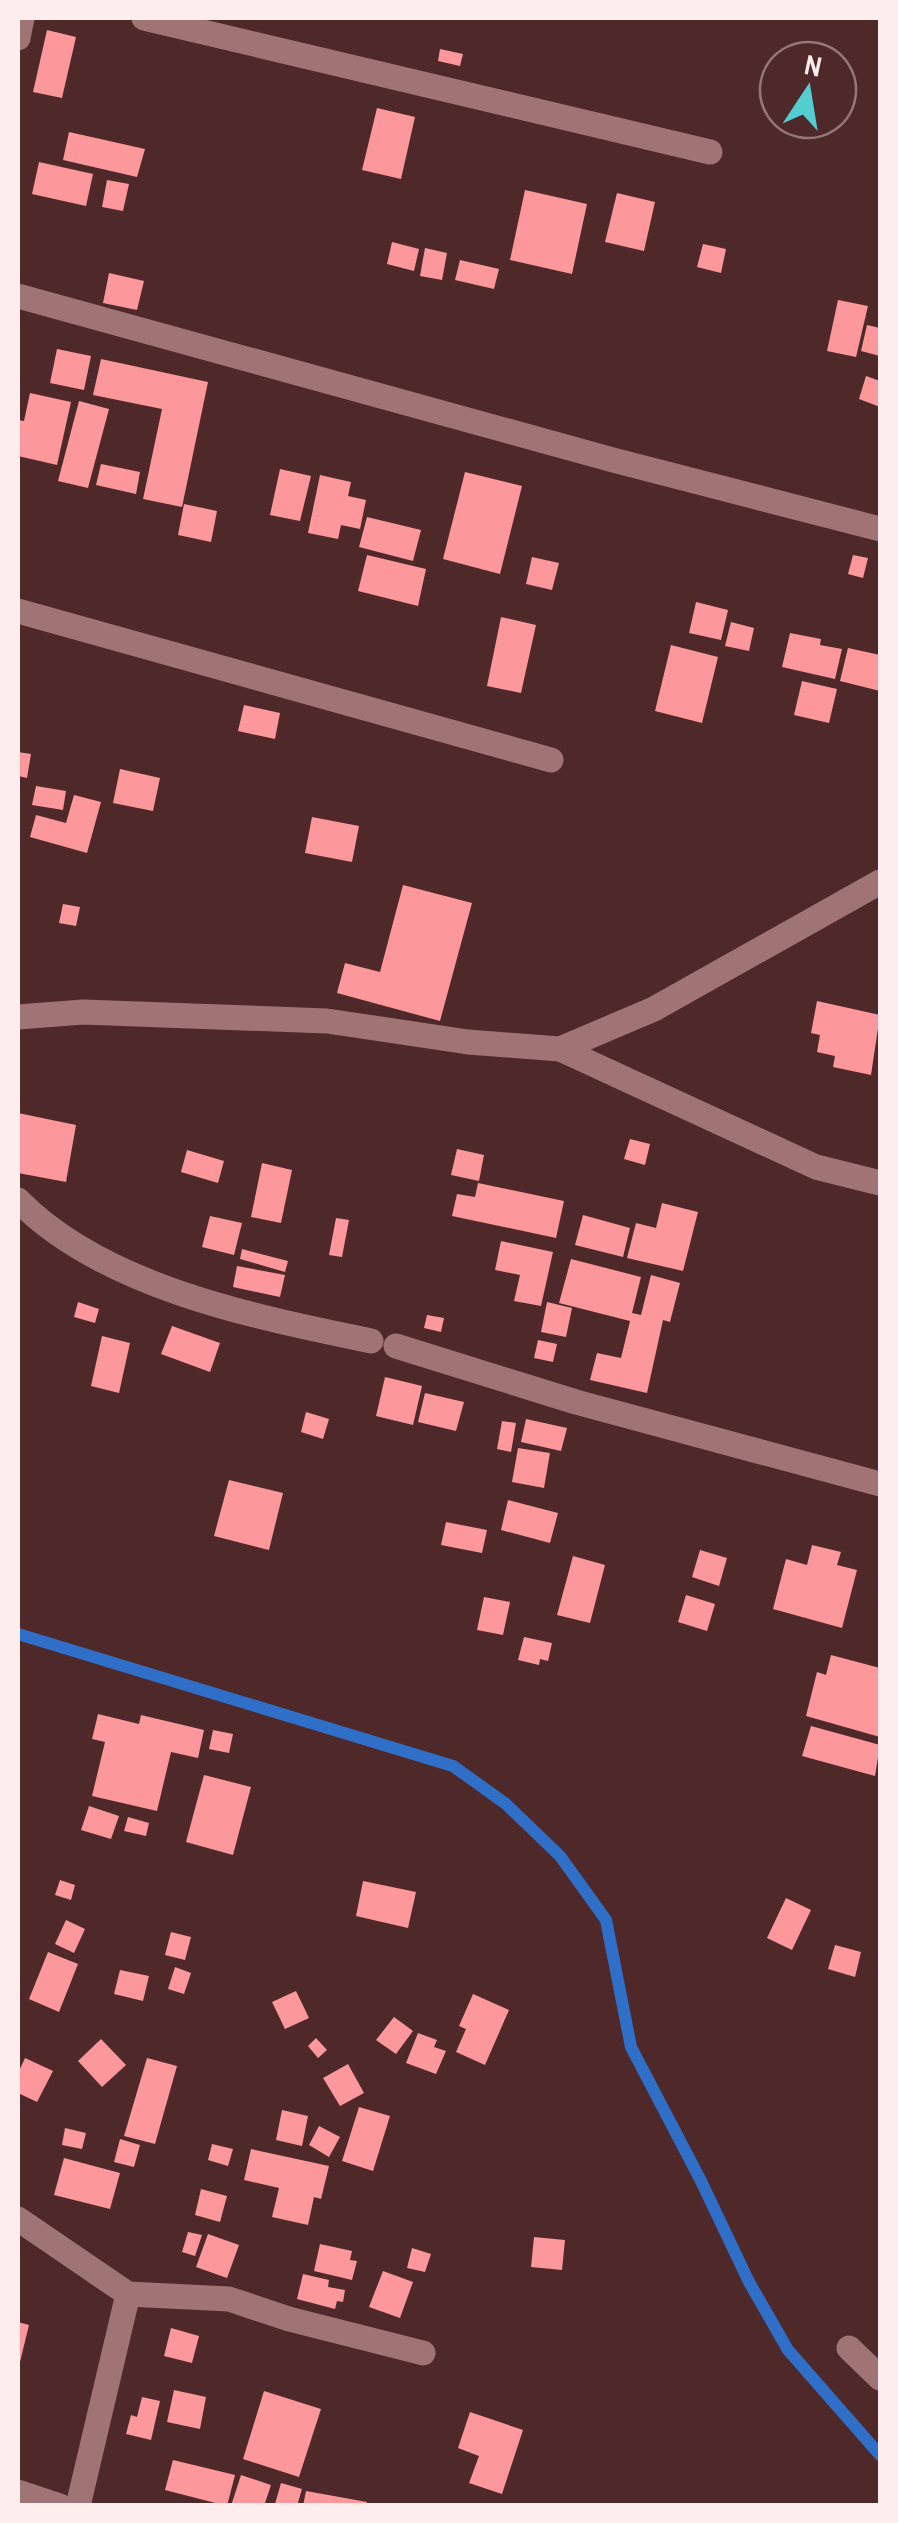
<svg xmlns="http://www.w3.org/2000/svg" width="898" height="2523" font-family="'Archivo Narrow',sans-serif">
  <rect width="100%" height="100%" fill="#4f292a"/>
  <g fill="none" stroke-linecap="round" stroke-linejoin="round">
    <polyline stroke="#2f6fc7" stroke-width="12" points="18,1634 453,1766 506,1804 560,1856 606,1920 631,2047 701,2181 749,2282 788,2350 880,2455"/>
  </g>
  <g fill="#fc979b">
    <polygon points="47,30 76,37 62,98 33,92"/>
    <polygon points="440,49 463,54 460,66 438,61"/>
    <polygon points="377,108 415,117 401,179 362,170"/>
    <polygon points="69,132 145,149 137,177 63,160"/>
    <polygon points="39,162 93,174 86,206 32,194"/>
    <polygon points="107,180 129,184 123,211 102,207"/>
    <polygon points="525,190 587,204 572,274 510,260"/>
    <polygon points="617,193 655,202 644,251 605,242"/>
    <polygon points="392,242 419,249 414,271 387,264"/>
    <polygon points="703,244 726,249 721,273 697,267"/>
    <polygon points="425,248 447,253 442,280 420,276"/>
    <polygon points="460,260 499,269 494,289 455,280"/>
    <polygon points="109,273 144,281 137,310 103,303"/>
    <polygon points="838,300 868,306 856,357 827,351"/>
    <polygon points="867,325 880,328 880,356 861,351"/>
    <polygon points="57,349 91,356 84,390 50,383"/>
    <polygon points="101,359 208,382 182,507 143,499 162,409 93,395"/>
    <polygon points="866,376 880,381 880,407 859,399"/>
    <polygon points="30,393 71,402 57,465 18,456 18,420 24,421"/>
    <polygon points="79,401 109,409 88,488 58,481"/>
    <polygon points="101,464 140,472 136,494 96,485"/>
    <polygon points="280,469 311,476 300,521 270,515"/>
    <polygon points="465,472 522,486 500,574 443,559"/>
    <polygon points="320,475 351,482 348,496 366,500 360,529 341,525 338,539 308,533"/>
    <polygon points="184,504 217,511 211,542 178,535"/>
    <polygon points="367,517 421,530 413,561 359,547"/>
    <polygon points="367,555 426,569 418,606 358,591"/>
    <polygon points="853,555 868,558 863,578 848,574"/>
    <polygon points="532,557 559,563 552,590 526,584"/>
    <polygon points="696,602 728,610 721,640 689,633"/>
    <polygon points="501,617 536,625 521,693 487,686"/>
    <polygon points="731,622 754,628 749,651 725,646"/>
    <polygon points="790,633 821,639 820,645 842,649 835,679 782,667"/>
    <polygon points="671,645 718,657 702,723 655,711"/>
    <polygon points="848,648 880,655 880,691 840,681"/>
    <polygon points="802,681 837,689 829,723 794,715"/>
    <polygon points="244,705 280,713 275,739 238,731"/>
    <polygon points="18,752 31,754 27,778 18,776"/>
    <polygon points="120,769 160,778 153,811 113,803"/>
    <polygon points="36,786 66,791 63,810 32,805"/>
    <polygon points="74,795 101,802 87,853 30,837 36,815 66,823"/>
    <polygon points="312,817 359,826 352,862 305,853"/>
    <polygon points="403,885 472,903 440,1021 337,993 345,963 380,972"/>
    <polygon points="63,904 80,907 76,926 59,923"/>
    <polygon points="817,1001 880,1015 871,1075 833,1067 835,1056 817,1052 820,1035 811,1033"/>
    <polygon points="18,1113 76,1125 66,1182 18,1173"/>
    <polygon points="630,1139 650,1144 645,1165 624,1159"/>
    <polygon points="457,1149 484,1155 479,1181 451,1175"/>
    <polygon points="187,1150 224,1161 218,1183 181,1172"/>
    <polygon points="262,1163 292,1170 281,1223 251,1217"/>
    <polygon points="478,1183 564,1201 556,1238 452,1216 457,1194 475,1197"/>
    <polygon points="662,1203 698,1212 683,1271 627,1258 636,1223 656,1228"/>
    <polygon points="583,1215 630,1228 623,1257 575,1245"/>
    <polygon points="210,1216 242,1223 234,1255 202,1247"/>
    <polygon points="336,1218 349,1220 342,1257 329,1255"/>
    <polygon points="501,1241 553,1252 541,1306 514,1301 520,1275 495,1270"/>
    <polygon points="242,1249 288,1261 285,1272 240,1259"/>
    <polygon points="571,1259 641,1277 632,1313 641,1315 651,1275 680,1283 670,1322 663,1320 647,1393 590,1380 597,1353 621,1358 630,1321 559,1303"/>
    <polygon points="237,1266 285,1275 280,1297 233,1287"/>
    <polygon points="78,1302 99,1309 95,1323 74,1317"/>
    <polygon points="547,1302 572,1308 566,1337 541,1332"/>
    <polygon points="427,1315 444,1318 441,1332 424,1328"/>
    <polygon points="172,1326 220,1343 210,1372 161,1354"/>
    <polygon points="102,1336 130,1343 119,1393 91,1386"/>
    <polygon points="538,1340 557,1344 553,1362 534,1358"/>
    <polygon points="385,1377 422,1386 413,1425 376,1416"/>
    <polygon points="425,1393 464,1402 456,1431 418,1422"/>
    <polygon points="306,1412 329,1419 323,1439 301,1432"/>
    <polygon points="526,1419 567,1428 561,1451 521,1442"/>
    <polygon points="502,1421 516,1423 511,1452 497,1449"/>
    <polygon points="518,1448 550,1453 544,1488 512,1482"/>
    <polygon points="229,1480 283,1493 269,1550 214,1536"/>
    <polygon points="508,1500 558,1513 550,1543 501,1530"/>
    <polygon points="446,1522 487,1530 482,1553 441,1545"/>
    <polygon points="812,1545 841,1552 837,1565 857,1570 842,1628 773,1609 786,1559 807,1565"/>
    <polygon points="700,1550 727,1558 719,1586 692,1577"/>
    <polygon points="573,1556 605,1565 590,1623 557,1615"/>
    <polygon points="686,1595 715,1604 707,1631 678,1622"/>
    <polygon points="484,1597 510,1602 503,1635 477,1630"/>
    <polygon points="524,1637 552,1643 548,1661 540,1659 539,1665 518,1660"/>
    <polygon points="831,1655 880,1668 880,1737 806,1716 817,1672 826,1675"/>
    <polygon points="98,1714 139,1724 141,1715 204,1730 198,1758 171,1752 157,1811 92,1796 105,1742 92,1739"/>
    <polygon points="811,1726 880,1745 875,1776 802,1756"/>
    <polygon points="213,1730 233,1734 229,1753 209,1749"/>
    <polygon points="204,1775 251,1787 233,1855 186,1842"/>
    <polygon points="89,1806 119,1816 111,1839 81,1830"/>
    <polygon points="128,1817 149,1823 146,1836 124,1831"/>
    <polygon points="60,1880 75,1885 71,1900 55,1895"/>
    <polygon points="363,1881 416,1892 408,1928 356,1916"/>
    <polygon points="786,1898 811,1910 792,1950 767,1938"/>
    <polygon points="66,1920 85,1929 74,1953 55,1944"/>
    <polygon points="171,1932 191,1937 185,1960 165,1955"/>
    <polygon points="835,1945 861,1952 855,1977 828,1969"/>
    <polygon points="48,1952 78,1964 59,2012 29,1999"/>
    <polygon points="175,1967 191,1973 184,1994 168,1989"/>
    <polygon points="120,1970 149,1976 143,2001 114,1994"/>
    <polygon points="296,1991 309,2018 285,2029 272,2002"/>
    <polygon points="473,1994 509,2010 485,2065 456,2052 466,2029 459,2026"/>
    <polygon points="394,2017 413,2031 396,2054 376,2040"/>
    <polygon points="418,2033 437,2040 434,2047 446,2051 436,2074 406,2063"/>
    <polygon points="316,2038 327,2050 318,2058 308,2046"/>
    <polygon points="101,2039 126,2065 102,2087 78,2061"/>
    <polygon points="25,2058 53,2071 37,2102 18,2093 18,2073"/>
    <polygon points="147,2058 177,2066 155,2144 124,2136"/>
    <polygon points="348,2064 364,2093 340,2106 323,2078"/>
    <polygon points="359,2107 390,2116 373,2171 342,2161"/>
    <polygon points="282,2110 308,2116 302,2146 276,2140"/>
    <polygon points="319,2126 340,2137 329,2157 309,2145"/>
    <polygon points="65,2128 86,2133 82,2149 62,2145"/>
    <polygon points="120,2139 140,2145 134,2167 114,2162"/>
    <polygon points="212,2144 233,2149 228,2166 208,2160"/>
    <polygon points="251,2149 329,2166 321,2199 314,2197 308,2225 272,2217 279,2188 244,2180"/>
    <polygon points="64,2158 120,2173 110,2209 54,2195"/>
    <polygon points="201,2189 227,2196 220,2222 195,2215"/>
    <polygon points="188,2232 202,2235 195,2256 182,2252"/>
    <polygon points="208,2234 239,2245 227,2278 196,2267"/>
    <polygon points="534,2237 565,2240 562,2270 531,2267"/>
    <polygon points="320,2244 352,2251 350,2260 357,2261 352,2280 314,2271"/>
    <polygon points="412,2248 431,2254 425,2272 407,2268"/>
    <polygon points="383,2271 413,2282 400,2318 369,2307"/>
    <polygon points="303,2274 329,2280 328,2287 345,2290 343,2302 337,2301 335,2309 297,2299"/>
    <polygon points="18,2322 29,2325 19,2366 18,2366"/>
    <polygon points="171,2328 199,2336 192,2363 164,2356"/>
    <polygon points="174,2390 206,2397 200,2429 167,2422"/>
    <polygon points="264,2391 321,2409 299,2477 243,2459"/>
    <polygon points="142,2397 160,2401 151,2440 126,2434 131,2415 137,2417"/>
    <polygon points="470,2412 523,2430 502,2494 469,2483 479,2456 458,2448"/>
    <polygon points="173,2460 235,2475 227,2506 165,2490"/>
    <polygon points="241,2475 271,2485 264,2506 231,2506"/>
    <polygon points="281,2483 302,2489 297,2506 275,2504"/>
    <polygon points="306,2491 367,2502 366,2506 303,2506"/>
  </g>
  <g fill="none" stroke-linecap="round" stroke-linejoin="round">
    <g stroke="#a07374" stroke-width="25">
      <polyline points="144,18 710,152"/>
      <polyline points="18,38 22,18"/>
      <polyline points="18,296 613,460 880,529"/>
      <polyline points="18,611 551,760"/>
      <polyline points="18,1017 83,1012 327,1021 468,1042 560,1049 654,1009 880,882"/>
      <polyline points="560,1049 816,1167 880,1183"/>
      <path d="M 18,1200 C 103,1287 255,1317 371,1341"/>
      <polyline points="396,1346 576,1402 880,1484"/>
      <polyline points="18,2219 128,2294 229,2299 289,2319 423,2353"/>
      <polyline points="849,2348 880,2378"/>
      <polyline points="18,2492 60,2506"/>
      <polyline points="78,2506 128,2294"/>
    </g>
  </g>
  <rect width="898" height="2523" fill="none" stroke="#fdeded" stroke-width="40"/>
  <g transform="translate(808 90) rotate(12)"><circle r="48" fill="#4f292a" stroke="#957778" stroke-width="2.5"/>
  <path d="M0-8L18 38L0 25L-18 38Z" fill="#52cdd0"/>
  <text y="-15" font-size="28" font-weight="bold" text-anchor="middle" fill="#fdeded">N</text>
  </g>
</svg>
